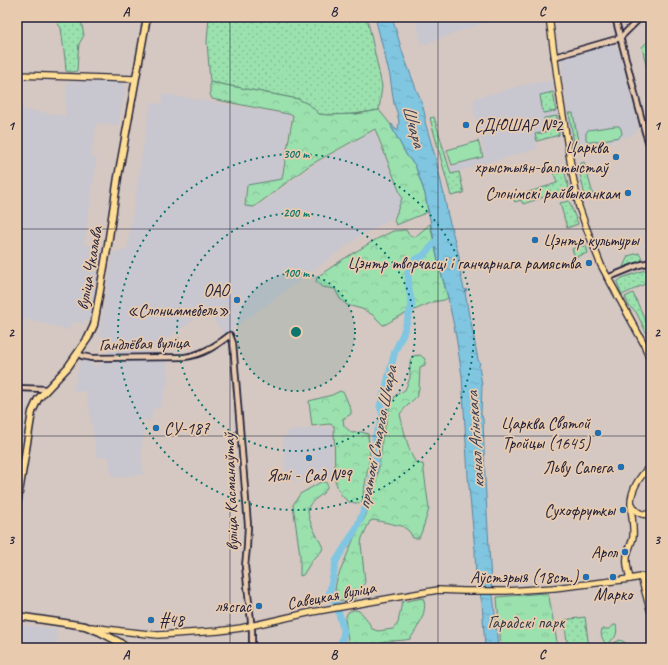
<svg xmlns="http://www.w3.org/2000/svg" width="668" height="665" font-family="Caveat,sans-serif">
  <defs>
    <pattern id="grass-dots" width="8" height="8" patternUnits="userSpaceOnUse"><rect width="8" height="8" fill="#9be1ae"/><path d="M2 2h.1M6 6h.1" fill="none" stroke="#85c197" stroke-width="1.8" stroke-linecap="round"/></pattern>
    <pattern id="forest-crowns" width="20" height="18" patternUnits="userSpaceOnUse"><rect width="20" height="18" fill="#9be1ae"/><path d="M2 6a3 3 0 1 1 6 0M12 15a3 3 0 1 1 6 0" fill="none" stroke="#85c197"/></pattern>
    <pattern id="park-tufts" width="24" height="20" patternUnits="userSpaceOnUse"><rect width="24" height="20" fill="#9be1ae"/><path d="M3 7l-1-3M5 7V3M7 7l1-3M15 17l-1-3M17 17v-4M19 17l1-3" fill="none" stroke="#85c197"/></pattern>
    <pattern id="water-ripples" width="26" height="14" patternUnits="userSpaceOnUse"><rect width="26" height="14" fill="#80c6e1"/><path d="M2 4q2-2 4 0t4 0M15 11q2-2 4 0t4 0" fill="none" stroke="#6eaac2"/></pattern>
  </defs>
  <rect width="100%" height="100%" fill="#d5c8c2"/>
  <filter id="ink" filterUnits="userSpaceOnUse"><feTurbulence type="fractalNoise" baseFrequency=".025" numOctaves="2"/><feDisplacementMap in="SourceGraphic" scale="8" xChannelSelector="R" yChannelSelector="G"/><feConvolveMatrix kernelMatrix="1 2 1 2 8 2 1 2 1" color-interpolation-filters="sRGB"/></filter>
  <g filter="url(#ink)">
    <g fill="#c8c6cf">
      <polygon points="416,17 500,17 421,45"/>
      <polygon points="612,43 619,50 638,124 638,129 634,134 574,154 568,117 561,59"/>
      <polygon points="552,81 561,136 537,141 536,149 452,173 450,167 485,157 473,107 475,98 503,91 518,86 534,83"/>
      <polygon points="67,82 122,82 126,86 118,126 97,122 91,157 97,158 84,244 103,247 100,267 95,266 93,272 99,273 90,321 84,320 83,324 71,322 69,330 24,319 23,322 17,321 17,112 19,112 20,109 65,116"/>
      <polygon points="163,94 291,115 281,179 246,185 243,205 255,208 314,165 374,131 402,199 393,218 360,236 225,335 207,311 145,353 111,354 102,341 103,336 99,335 113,253 127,249 143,147 151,102 161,104"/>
      <polygon points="80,361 89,361 94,366 99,366 99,364 102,364 102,361 167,361 167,372 166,375 170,376 159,409 154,407 150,421 140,419 138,425 145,427 144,435 141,448 143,474 112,478 109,457 97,457 92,425 86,391 73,392"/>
      <polygon points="332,427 333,479 287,481 283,437 288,436 287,431"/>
      <polygon points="17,624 57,629 56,648 17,648"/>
    </g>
    <g fill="url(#grass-dots)" stroke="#5e8274">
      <polygon points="53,17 80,17 84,35 79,44 78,54 77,71 71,72 66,71 65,59 61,28"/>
      <polygon points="209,17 367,17 382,86 379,110 354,114 328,115 319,114 310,105 298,99 210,82 207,41"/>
      <polygon points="651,38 651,65 647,69 642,47"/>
      <polygon points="553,92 556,111 543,113 540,95"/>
      <polygon points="569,113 573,113 579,147 575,148"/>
      <polygon points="557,116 559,135 537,141 535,134 546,132 544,118"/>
      <polygon points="434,117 451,174 459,172 464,193 451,196 430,118"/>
      <polygon points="584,162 594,198 585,196 578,165"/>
      <polygon points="564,170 570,192 556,198 553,194 523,204 521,200 515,202 513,197 557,183 554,173"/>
      <polygon points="569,201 578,224 567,228 560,203"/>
      <polygon points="582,245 584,247 586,246 588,253 575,257 572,249"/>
      <polygon points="639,253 642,258 641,261 623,267 628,256"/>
      <polygon points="651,268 651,279 644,281 645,284 622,295 617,282 622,278"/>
      <polygon points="633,293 651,333 651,335 648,336 636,312 629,306 625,297"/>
      <polygon points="585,617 589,648 568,648 564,620"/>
    </g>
    <g fill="url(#forest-crowns)" stroke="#5e8274">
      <polygon points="210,82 298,99 310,105 319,114 328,115 357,114 379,110 391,125 392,128 407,156 415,165 425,194 428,212 396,225 394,220 402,198 375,129 310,165 254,207 245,206 247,185 282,179 293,115 212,99 210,94"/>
      <polygon points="430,224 439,266 448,298 444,300 433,302 398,317 386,324 383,325 373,315 362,309 347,305 340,299 335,289 322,287 316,282 317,277 342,260 375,240 393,231 406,230 409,235 415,237"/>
      <path d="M 420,355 L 425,359 L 425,365 L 420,367 L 419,388 L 417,396 L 405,408 L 400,414 C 402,423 410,458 416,462 C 418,464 421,464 423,464 L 429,509 L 422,531 L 419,538 L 413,538 L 409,531 L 402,526 L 374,520 L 370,521 L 362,538 L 361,544 L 365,582 L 355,599 L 343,601 L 339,600 L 336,596 L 335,589 L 337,579 L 354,538 L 366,515 L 377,476 L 381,453 L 382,439 L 391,402 L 396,395 L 405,390 L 410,378 L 410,362 L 413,356 Z"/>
      <polygon points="340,391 344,393 351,410 351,414 343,419 344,426 352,433 362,432 368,434 370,457 362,501 360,503 356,503 349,502 342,496 338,489 335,480 334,427 333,425 329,424 312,426 309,401 332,395"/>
      <path d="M 321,482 L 323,482 L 327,483 C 330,495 309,498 308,510 C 308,523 318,536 323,548 L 321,552 L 313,559 L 303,575 L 300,576 L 300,555 L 293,505 L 300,494 Z"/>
      <path d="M 423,598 C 429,610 417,629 410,639 C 399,642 389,639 379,644 L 378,648 L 345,648 L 348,640 L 345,618 L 348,612 C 351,611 353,610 355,610 C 363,610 369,623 372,629 L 378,631 L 393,629 L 398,623 L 402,602 Z"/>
      <path d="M 614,625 L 616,625 C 617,628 617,634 615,637 C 613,640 611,639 609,643 L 610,645 L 620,640 L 626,643 L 625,646 L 612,648 L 604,648 L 605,643 C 602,638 600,635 602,629 L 609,629 Z"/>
    </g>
    <polygon fill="url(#park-tufts)" stroke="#5e8274" points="546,593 549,597 558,648 501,648 497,597"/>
    <g fill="#9be1ae" stroke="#5e8274">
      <polygon points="615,126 619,126 621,129 622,134 619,137 592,142 588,142 586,139 586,133 588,130"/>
      <polygon points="478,141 483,157 452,165 447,150"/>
    </g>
    <polygon fill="url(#water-ripples)" stroke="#5a849f" points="375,17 392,17 403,54 417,91 421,100 425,115 425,122 435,156 444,195 448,216 459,256 459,267 464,289 467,290 465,292 469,316 471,322 478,360 480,363 479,366 482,385 481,414 483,419 485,478 491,582 494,603 498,648 485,648 482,602 476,578 475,550 468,476 462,376 456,336 447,293 439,266 425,194 420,179 415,165 407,156 392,128 391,125 392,124 394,128 398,130 399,122 397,112 394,104 390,76"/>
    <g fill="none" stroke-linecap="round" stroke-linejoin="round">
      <polyline stroke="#80c6e1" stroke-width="7" points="340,648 344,632 336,602 329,595 336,561 357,527 367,503 377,455 377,446 375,437 384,417 380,406 386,387 395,351 403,334 412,305 409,290 408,272 415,260 423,256 441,236"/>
      <g stroke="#22223b" stroke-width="8">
        <g id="minor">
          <polyline points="615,17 645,132 651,150"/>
          <polyline points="554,57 620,38 641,17"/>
          <polyline points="607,278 639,265 651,262"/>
          <path d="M 78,353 L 82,356 L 92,358 L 185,357 C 202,355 216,346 230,335 L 233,343 L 248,525 L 247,547 L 245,566 L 252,631 L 252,648"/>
          <polyline points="17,388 47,389"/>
        </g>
      </g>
      <g stroke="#22223b" stroke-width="8">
        <g id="major">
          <polyline points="549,17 561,104 572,172 579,207 586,227 601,265 644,344 651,363"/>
          <polyline points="17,75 135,79"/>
          <path d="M 632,504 C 635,512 643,517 651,513"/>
          <polyline points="641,577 651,613"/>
          <path d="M 630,579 C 628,571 625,560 628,552 C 630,546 632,542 633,537 C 634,525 631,514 631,503 C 631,488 641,475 651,465"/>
          <polyline points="91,627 121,631 158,635 219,631 241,628 312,612 438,590 464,591 506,591 554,588 630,579 651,575"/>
        </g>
      </g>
      <g stroke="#22223b" stroke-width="9">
        <g id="highway">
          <polyline points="17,505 32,412 38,399 68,367 88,338 94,325 108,244 118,177 147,17"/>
          <polyline points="17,616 85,626 100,632 119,642 127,648"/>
        </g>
      </g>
      <use href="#minor" stroke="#e8cbaf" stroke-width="4.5"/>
      <use href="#major" stroke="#fedd96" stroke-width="5.5"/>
      <use href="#highway" stroke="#fedd96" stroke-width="6"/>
    </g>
  </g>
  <path fill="none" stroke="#22223b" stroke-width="1" stroke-opacity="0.55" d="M 230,17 L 230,648M 438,17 L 438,648M 17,229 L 651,229M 17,436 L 651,436"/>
  <circle cx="296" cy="332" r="59" fill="#0f766e" fill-opacity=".12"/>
  <g fill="none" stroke="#0f766e" stroke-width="2" stroke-dasharray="2 4">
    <circle cx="296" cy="332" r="59"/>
    <circle cx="296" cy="332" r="119"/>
    <circle cx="296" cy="332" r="178"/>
  </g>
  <g fill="#1f6fb2" stroke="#e8cbaf" stroke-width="1.5">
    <circle cx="466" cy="125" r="4"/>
    <circle cx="616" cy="157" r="4"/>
    <circle cx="628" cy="193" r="4"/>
    <circle cx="535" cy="240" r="4"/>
    <circle cx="589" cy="263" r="4"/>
    <circle cx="237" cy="300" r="4"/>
    <circle cx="156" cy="428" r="4"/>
    <circle cx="598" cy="433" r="4"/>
    <circle cx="309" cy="458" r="4"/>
    <circle cx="621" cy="467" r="4"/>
    <circle cx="623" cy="510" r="4"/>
    <circle cx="625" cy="552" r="4"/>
    <circle cx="586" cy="577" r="4"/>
    <circle cx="613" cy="577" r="4"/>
    <circle cx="259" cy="606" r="4"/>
    <circle cx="151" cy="620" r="4"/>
  </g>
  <g text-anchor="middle" stroke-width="3.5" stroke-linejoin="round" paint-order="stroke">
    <g font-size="17" fill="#22223b" stroke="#e8cbaf" text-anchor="end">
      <text x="474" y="131" text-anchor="start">СДЮШАР №2</text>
      <text x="608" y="153">Царква<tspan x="608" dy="20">хрыстыян-баптыстаў</tspan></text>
      <text x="620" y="199">Слонімскі райвыканкам</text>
      <text x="543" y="246" text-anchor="start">Цэнтр культуры</text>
      <text x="581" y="269">Цэнтр творчасці і ганчарнага рамяства</text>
      <text x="229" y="296">ОАО<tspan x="229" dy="20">«Слониммебель»</tspan></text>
      <text x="590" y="429">Царква Святой<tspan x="590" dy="20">Тройцы (1645)</tspan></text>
      <text x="164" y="434" text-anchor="start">СУ-187</text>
      <text x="613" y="473">Льву Сапега</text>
      <text x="309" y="481" text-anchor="middle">Яслі - Сад №9</text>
      <text x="615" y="516">Сухофруткы</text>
      <text x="617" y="558">Арол</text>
      <text x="578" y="583">Аўстэрыя (18ст.)</text>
      <text x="613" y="600" text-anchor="middle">Марко</text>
      <text x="251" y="612">лясгас</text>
      <text x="159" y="626" text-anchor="start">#48</text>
    </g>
    <g font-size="17" fill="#22223b" stroke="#e8cbaf">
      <text transform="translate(89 268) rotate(-80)" y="6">вуліца Чкалава</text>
      <text transform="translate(144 343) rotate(-2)" y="6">Гандлёвая вуліца</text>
      <text transform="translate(230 492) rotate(-92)" y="6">вуліца Касманаўтаў</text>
      <text transform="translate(331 595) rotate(-11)" y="6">Савецкая вуліца</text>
    </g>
    <g font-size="17" fill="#343f4c" stroke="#e8cbaf">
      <text x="526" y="628">Гарадскі парк</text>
    </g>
    <g font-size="18" font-style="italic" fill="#303b54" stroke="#e8cbaf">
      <text transform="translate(414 126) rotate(74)" y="6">Шчара</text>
      <text transform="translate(377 438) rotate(-79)" y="6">пратокі Старая Шчара</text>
      <text transform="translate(475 440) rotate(-94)" y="6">канал Агінскага</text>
    </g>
  </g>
  <circle cx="296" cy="332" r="6" fill="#0f766e" stroke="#e8cbaf" stroke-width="2"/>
  <g font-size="12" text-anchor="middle" font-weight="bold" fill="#0f766e" stroke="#e8cbaf" stroke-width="3.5" stroke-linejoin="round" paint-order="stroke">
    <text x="296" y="158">300 m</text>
    <text x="296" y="217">200 m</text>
    <text x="296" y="277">100 m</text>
  </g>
  <rect width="668" height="665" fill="none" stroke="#e8cbaf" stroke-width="44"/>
  <rect x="22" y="22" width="624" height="621" fill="none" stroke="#22223b" stroke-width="1.5"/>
  <g font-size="13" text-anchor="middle" font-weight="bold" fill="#22223b">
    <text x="126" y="16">A</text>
    <text x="334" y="16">B</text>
    <text x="542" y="16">C</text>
    <text x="11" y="130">1</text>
    <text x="657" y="130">1</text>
    <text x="11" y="337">2</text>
    <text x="657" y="337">2</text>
    <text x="11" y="544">3</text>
    <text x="657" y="544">3</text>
    <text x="126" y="659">A</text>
    <text x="334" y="659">B</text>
    <text x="542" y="659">C</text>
  </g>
</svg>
